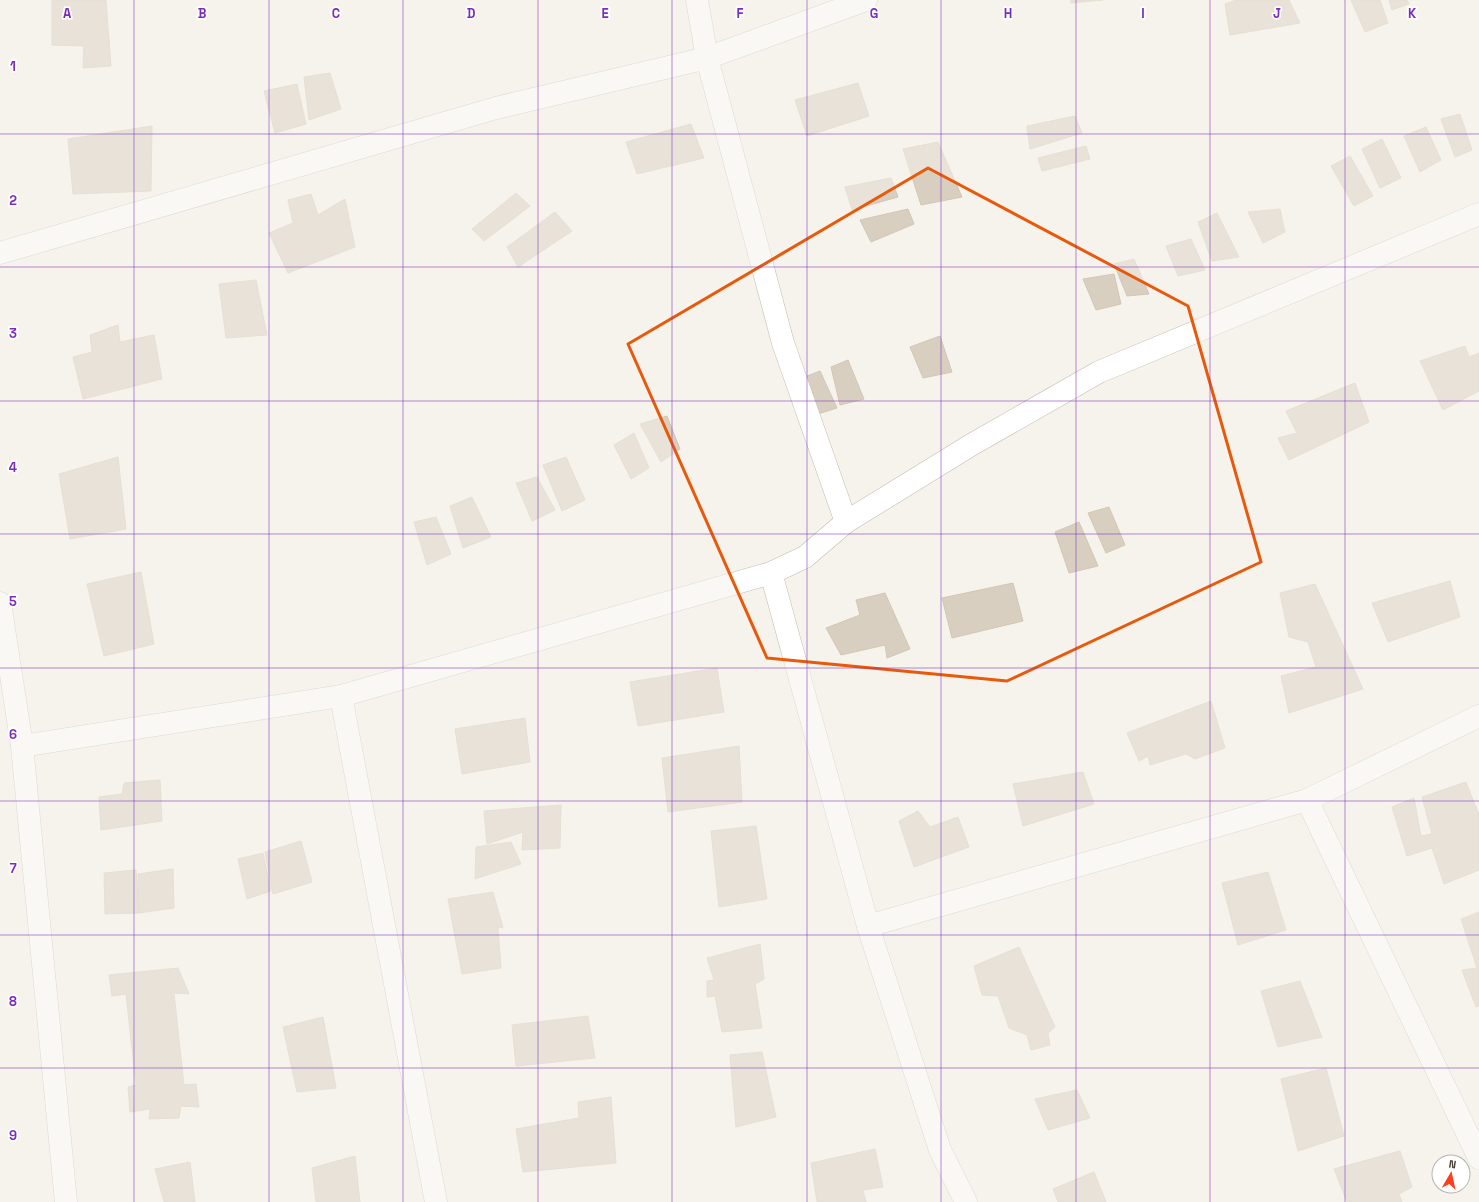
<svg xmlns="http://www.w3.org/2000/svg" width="1479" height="1202" font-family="'Space Grotesk',sans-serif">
  <rect width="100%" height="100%" fill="#f6f3ec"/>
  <g fill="#d8cfc1" stroke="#d3c7b4">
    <polygon points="52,0 106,0 111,66 83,68 84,46 52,45"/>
    <polygon points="1071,0 1103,0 1071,3"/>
    <polygon points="1236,0 1289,0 1300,23 1230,35 1225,4"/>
    <polygon points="1351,0 1380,0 1388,23 1365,32"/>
    <polygon points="1389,0 1407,0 1409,4 1392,10"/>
    <polygon points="330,73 341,109 309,120 304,77"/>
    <polygon points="858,83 869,116 807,136 795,100"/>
    <polygon points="297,84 306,124 275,133 264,91"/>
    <polygon points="1460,114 1472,150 1455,157 1441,119"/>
    <polygon points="1075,116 1082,133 1030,149 1027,126"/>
    <polygon points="691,124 704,158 637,174 626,142"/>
    <polygon points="152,126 151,191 73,194 68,139"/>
    <polygon points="1426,127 1441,160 1420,172 1404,136"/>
    <polygon points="1382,139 1401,178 1380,188 1362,149"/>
    <polygon points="938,142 962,197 921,205 903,149"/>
    <polygon points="1086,146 1090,159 1042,171 1038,158"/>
    <polygon points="1350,156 1373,196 1354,206 1331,166"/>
    <polygon points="891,178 898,197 852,210 845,187"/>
    <polygon points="516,193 530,206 484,241 472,229"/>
    <polygon points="311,194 318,215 345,199 355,247 288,273 269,233 293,223 288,200"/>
    <polygon points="908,209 914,224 871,242 860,220"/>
    <polygon points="1280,209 1285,232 1263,243 1248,212"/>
    <polygon points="555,212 572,231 518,267 507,247"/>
    <polygon points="1217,213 1239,257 1212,261 1198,222"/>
    <polygon points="1191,239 1205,270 1178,276 1166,246"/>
    <polygon points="1134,259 1149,294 1127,296 1114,264"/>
    <polygon points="1114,274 1121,304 1096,310 1083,279"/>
    <polygon points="256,280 267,335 226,338 219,284"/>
    <polygon points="118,325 120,342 154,335 162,379 83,399 73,357 92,352 90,335"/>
    <polygon points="940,336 952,372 923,378 910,347"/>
    <polygon points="1465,346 1469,357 1479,353 1479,391 1443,410 1420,361"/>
    <polygon points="848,360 864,399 840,405 831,367"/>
    <polygon points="820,371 837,408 815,415 802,378"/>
    <polygon points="1355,383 1369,422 1289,460 1278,438 1297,433 1286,411"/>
    <polygon points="667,416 680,449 661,462 640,424"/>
    <polygon points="634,433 649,468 631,479 614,445"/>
    <polygon points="118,457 126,529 70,539 59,474"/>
    <polygon points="566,457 585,500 562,511 543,465"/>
    <polygon points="537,477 555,510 532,521 516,483"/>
    <polygon points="472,497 491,537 463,548 450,506"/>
    <polygon points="1109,507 1125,545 1106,553 1088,513"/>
    <polygon points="436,517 451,554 427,565 414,522"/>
    <polygon points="1079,522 1098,566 1069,573 1055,532"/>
    <polygon points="141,572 154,644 104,656 87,584"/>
    <polygon points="1450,581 1460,617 1388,642 1372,603"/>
    <polygon points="1013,583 1023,621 952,638 942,598"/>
    <polygon points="1315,584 1363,689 1289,713 1281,676 1316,667 1308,642 1289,637 1280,593"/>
    <polygon points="885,593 910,649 887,658 885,645 841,655 826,628 860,615 856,600"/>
    <polygon points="717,668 724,712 638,726 630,682"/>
    <polygon points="1211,701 1225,748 1195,759 1186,754 1150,765 1148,756 1139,761 1127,733"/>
    <polygon points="525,718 530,762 462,774 455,729"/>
    <polygon points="739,746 742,802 668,812 662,758"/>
    <polygon points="1083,772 1094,804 1023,826 1013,784"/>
    <polygon points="160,780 162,821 101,830 99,797 122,794 124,783"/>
    <polygon points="1466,782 1479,815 1479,870 1444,884 1432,848 1407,856 1392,807 1414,798 1421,836 1432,834 1422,797"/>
    <polygon points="561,805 560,848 522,850 523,832 487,844 484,811"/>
    <polygon points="918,811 930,827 958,817 969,847 914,867 899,821"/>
    <polygon points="756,826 767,899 719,907 711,831"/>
    <polygon points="301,841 312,882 273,894 265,852"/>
    <polygon points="511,842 521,864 475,879 476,847"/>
    <polygon points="263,853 271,891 247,899 238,859"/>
    <polygon points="173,869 174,908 139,913 138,874"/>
    <polygon points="136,870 139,913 105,914 104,873"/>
    <polygon points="1268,872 1286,930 1238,945 1222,883"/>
    <polygon points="493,892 503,928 498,927 501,968 462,974 448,899"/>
    <polygon points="1479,912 1479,1006 1476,1007 1462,970 1477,968 1461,919"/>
    <polygon points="760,944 764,979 755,984 762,1028 722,1032 715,996 707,997 707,981 714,980 707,958"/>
    <polygon points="1019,947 1055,1027 1048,1033 1050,1045 1031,1050 1027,1035 1009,1028 998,996 982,995 974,966"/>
    <polygon points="178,968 189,994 174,993 184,1085 196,1084 199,1107 181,1106 179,1118 149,1119 150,1109 130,1112 128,1087 136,1085 126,994 112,996 109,975"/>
    <polygon points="1300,981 1322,1037 1278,1047 1261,991"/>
    <polygon points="588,1016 595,1058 516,1066 512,1025"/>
    <polygon points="323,1017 336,1088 297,1092 283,1027"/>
    <polygon points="762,1052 776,1117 736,1127 730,1055"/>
    <polygon points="1326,1068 1344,1136 1298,1151 1281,1079"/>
    <polygon points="1077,1090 1090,1118 1048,1130 1035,1099"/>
    <polygon points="611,1097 616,1163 523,1172 516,1129 579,1118 578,1102"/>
    <polygon points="875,1149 883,1187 863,1190 866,1202 817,1202 811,1163"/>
    <polygon points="1400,1151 1412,1187 1399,1194 1402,1202 1347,1202 1334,1169"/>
    <polygon points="355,1156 360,1202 316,1202 312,1168"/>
    <polygon points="190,1162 195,1202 164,1202 155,1169"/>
    <polygon points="1094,1172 1106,1202 1058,1202 1053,1189"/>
  </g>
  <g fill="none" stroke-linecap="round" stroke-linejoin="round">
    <g stroke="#c2bbae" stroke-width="23">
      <g id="minor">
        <polyline points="697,0 707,58 783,343 846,522"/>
        <polyline points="0,253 496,108 707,58 866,0"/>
        <polyline points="771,573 868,926 940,1150 966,1202"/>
        <polyline points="0,603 22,746 66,1202"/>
        <polyline points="341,696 436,1202"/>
        <polyline points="22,746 341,696 771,573 805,557 846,522 971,445 1099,372 1479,214"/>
        <polyline points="1307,800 1479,1158"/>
        <polyline points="868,926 1307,800 1479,716"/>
      </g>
    </g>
    <use href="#minor" stroke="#fff" stroke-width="22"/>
  </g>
  <path d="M0 0H1479V1202H0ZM 928,168 L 1188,306 L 1261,562 L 1007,681 L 767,658 L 628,344 Z" fill="#f6f3ec" fill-opacity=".55" fill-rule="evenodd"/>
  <path fill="none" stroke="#e8590c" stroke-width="3" stroke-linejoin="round" d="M 928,168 L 1188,306 L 1261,562 L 1007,681 L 767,658 L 628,344 Z"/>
  <path fill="none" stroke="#7b2cbf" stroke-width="1" stroke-opacity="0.55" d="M 134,0 L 134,1202M 269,0 L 269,1202M 403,0 L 403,1202M 538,0 L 538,1202M 672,0 L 672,1202M 807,0 L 807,1202M 941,0 L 941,1202M 1076,0 L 1076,1202M 1210,0 L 1210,1202M 1345,0 L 1345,1202M 0,134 L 1479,134M 0,267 L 1479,267M 0,401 L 1479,401M 0,534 L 1479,534M 0,668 L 1479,668M 0,801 L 1479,801M 0,935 L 1479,935M 0,1068 L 1479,1068"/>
  <g font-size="13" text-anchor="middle" font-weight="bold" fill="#7b2cbf" stroke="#fff" stroke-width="3.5" stroke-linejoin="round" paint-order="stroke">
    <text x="67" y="18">A</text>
    <text x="202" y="18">B</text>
    <text x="336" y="18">C</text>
    <text x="471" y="18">D</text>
    <text x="605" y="18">E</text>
    <text x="740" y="18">F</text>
    <text x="874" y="18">G</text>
    <text x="1008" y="18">H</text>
    <text x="1143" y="18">I</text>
    <text x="1277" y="18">J</text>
    <text x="1412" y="18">K</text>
    <text x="13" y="71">1</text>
    <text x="13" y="205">2</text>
    <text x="13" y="338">3</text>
    <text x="13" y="472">4</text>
    <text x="13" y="606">5</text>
    <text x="13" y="739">6</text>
    <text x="13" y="873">7</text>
    <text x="13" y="1006">8</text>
    <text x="13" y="1140">9</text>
  </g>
  <g transform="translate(1451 1174) rotate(9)"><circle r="19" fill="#ffffff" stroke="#b7b4b0"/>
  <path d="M0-3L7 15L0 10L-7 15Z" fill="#fc3f1d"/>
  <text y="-6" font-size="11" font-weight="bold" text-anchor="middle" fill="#4b4439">N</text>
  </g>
</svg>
